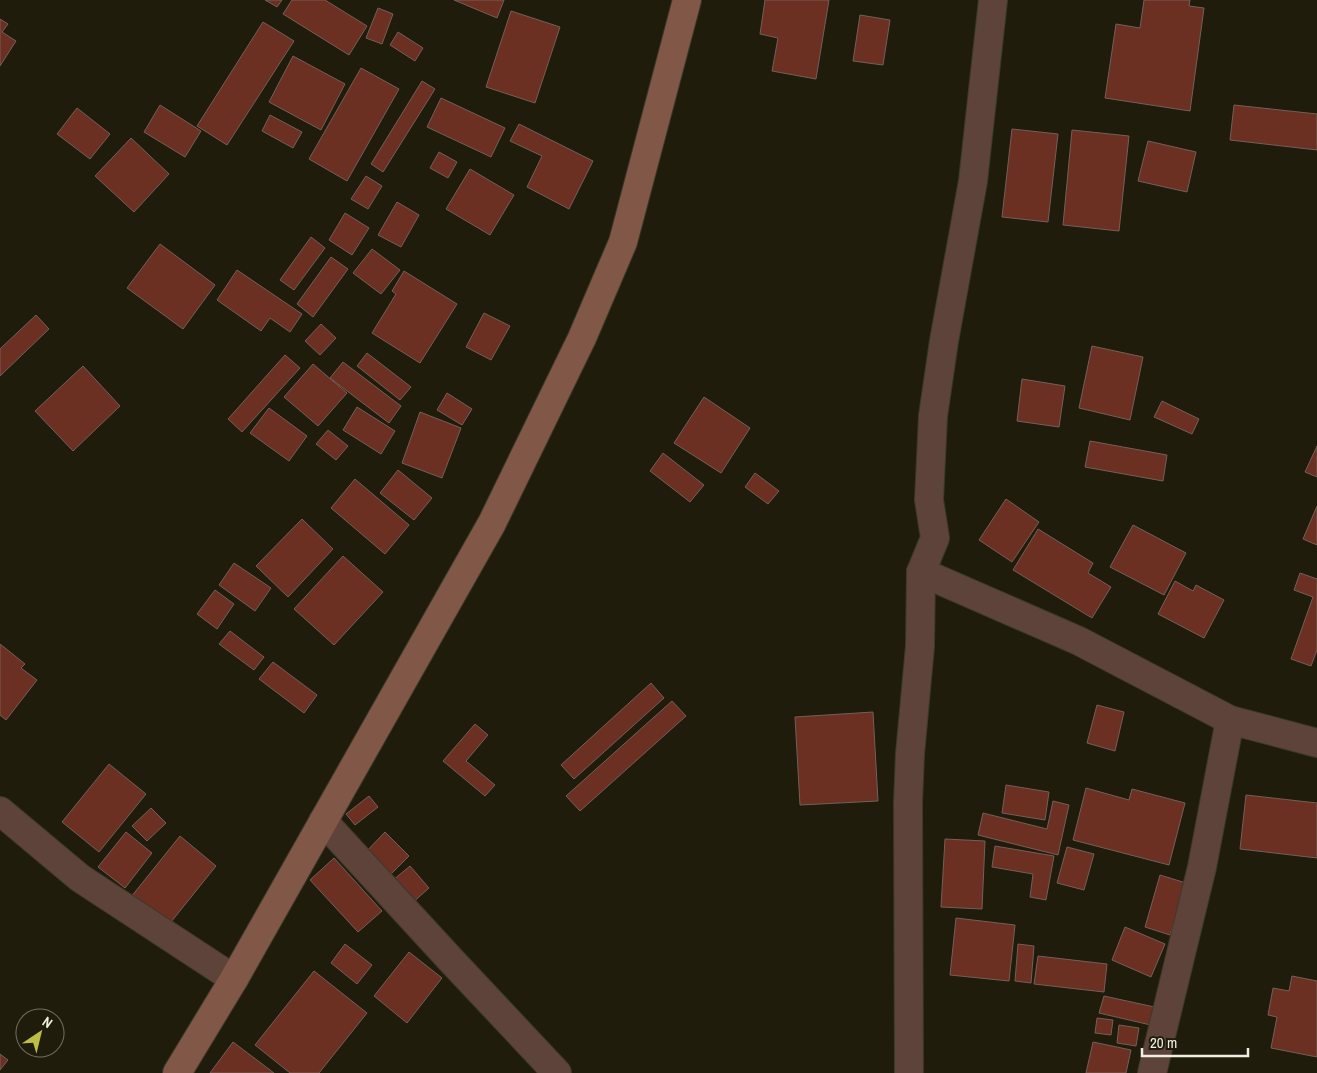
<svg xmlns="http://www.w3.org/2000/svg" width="1317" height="1073" font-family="'Archivo Narrow',sans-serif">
  <rect width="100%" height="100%" fill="#1f1c0b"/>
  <g fill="#6b3021" stroke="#745f59">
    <polygon points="265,0 282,0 277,7"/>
    <polygon points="292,0 325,0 367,26 349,55 283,14"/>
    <polygon points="454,0 504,0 497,18"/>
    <polygon points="765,0 829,0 816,79 772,71 778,38 760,34"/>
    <polygon points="1144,0 1190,0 1189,6 1204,8 1190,111 1105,98 1116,24 1140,28"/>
    <polygon points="378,8 393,14 382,44 366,38"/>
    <polygon points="511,11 560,27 535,103 486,87"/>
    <polygon points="860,15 890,20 883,65 853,61"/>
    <polygon points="0,19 8,24 2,32 16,41 0,66"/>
    <polygon points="263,22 294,41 227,145 197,126"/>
    <polygon points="398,32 423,48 415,61 390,45"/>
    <polygon points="293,56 345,84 321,130 269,102"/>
    <polygon points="361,68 399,89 347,181 309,159"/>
    <polygon points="422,81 435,89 383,172 371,164"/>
    <polygon points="441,98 505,128 491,157 427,127"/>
    <polygon points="160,105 201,131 185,157 144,132"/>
    <polygon points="1234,105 1317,114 1317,150 1230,140"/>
    <polygon points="77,108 110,134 90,159 57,134"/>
    <polygon points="270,115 302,132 293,148 262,131"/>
    <polygon points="519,124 593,161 569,209 527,187 542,156 510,141"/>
    <polygon points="1012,129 1058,134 1048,222 1002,217"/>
    <polygon points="1072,130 1129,136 1119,231 1063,225"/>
    <polygon points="131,138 169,174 134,212 95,176"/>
    <polygon points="1148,141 1196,152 1187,192 1138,181"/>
    <polygon points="439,152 457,162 448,178 430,168"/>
    <polygon points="470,169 514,195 490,235 446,209"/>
    <polygon points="366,176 382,186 368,209 351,199"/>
    <polygon points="397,202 419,215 401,247 378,235"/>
    <polygon points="345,213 369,228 352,255 329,240"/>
    <polygon points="311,237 325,248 294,290 280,280"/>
    <polygon points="160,244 215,285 183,329 127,288"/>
    <polygon points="372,249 400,270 381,294 353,273"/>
    <polygon points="331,257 348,269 313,317 297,304"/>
    <polygon points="237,270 302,314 290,332 270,318 261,331 217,300"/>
    <polygon points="404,271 457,304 420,363 372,333 396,294 392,291"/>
    <polygon points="484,313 510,326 491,360 466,347"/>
    <polygon points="36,315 49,329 0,376 0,349"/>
    <polygon points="321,324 336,338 320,355 305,341"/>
    <polygon points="1092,346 1143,357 1130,420 1079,408"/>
    <polygon points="367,353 411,387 400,400 357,366"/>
    <polygon points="285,355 300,368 242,432 228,419"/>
    <polygon points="343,362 401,406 389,423 330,378"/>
    <polygon points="313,364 347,393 318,426 284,397"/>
    <polygon points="83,366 120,406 73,451 35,411"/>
    <polygon points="1022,379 1065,386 1059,427 1017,421"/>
    <polygon points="447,393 472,409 462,425 437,410"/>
    <polygon points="704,397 750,428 721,473 674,443"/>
    <polygon points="1162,401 1199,419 1192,434 1154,417"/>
    <polygon points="357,407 395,431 381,454 343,430"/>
    <polygon points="269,408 307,436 289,461 250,433"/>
    <polygon points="420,412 461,428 442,478 402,463"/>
    <polygon points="328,430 348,446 336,460 316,444"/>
    <polygon points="1090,441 1167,455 1163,481 1085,467"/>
    <polygon points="1317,446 1317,477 1305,472"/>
    <polygon points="663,453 704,485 690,502 650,471"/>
    <polygon points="398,470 432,498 414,520 380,493"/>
    <polygon points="755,473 779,491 768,504 745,487"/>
    <polygon points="355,479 409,525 385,554 331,508"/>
    <polygon points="1006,499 1039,522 1012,562 979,540"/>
    <polygon points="1317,506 1317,545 1303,539"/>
    <polygon points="302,519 333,549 288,597 256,566"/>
    <polygon points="1133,525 1186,553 1164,595 1110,567"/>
    <polygon points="1038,529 1093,563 1088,573 1111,587 1092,618 1013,570"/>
    <polygon points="343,556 383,592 334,645 294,609"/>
    <polygon points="234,563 271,588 255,611 219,585"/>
    <polygon points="1300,573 1317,579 1317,650 1311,666 1291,659 1313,597 1294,590"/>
    <polygon points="1175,581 1193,591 1196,585 1224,600 1204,638 1158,614"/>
    <polygon points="215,590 234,604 217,629 197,614"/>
    <polygon points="230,631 264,657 254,670 219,644"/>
    <polygon points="0,644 25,664 21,668 37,680 6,720 0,715"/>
    <polygon points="273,662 317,695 304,713 259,679"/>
    <polygon points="651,683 664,698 574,779 561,765"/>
    <polygon points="672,701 686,716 580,811 566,796"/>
    <polygon points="1097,705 1124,712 1115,751 1087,743"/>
    <polygon points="873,712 878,801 800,805 795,717"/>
    <polygon points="475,724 488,735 466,761 495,785 485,796 443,761"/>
    <polygon points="109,764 146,794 99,852 62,822"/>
    <polygon points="1006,785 1049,792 1045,820 1002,813"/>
    <polygon points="1086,788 1129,800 1132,789 1185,803 1169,865 1073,840"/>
    <polygon points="1246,795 1317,803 1317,858 1240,849"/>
    <polygon points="369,796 378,807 355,825 346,814"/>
    <polygon points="1053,801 1069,805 1058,855 978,835 983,813 1047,829"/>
    <polygon points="151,808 166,823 147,841 132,826"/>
    <polygon points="126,832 152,853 125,888 98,867"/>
    <polygon points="385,832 409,856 389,876 365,853"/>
    <polygon points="180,836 216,866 167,927 131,897"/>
    <polygon points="945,839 985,841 982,909 941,907"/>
    <polygon points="995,846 1054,856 1046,900 1030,897 1033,874 992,867"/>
    <polygon points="1067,847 1094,854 1084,890 1057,883"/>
    <polygon points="334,858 382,911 358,932 310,880"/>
    <polygon points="410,866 429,888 411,904 392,881"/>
    <polygon points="1160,875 1186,883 1170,935 1145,927"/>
    <polygon points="956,918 1015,925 1009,981 950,975"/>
    <polygon points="1125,927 1165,944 1151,977 1112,960"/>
    <polygon points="345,944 372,965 357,984 331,963"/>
    <polygon points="1018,944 1034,946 1031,983 1015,981"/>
    <polygon points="409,952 442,978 407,1023 374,996"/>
    <polygon points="1038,956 1107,964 1104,992 1034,984"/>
    <polygon points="314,971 367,1013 319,1073 290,1073 255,1045"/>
    <polygon points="1292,976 1317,981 1317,1057 1271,1048 1277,1017 1268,1015 1273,988 1289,991"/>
    <polygon points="1104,996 1159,1008 1155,1026 1099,1013"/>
    <polygon points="1097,1018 1113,1020 1111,1035 1095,1033"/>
    <polygon points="1119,1025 1139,1028 1136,1046 1117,1043"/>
    <polygon points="233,1042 274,1073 210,1073"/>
    <polygon points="1093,1042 1131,1050 1126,1073 1086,1073"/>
    <polygon points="0,1054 8,1060 0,1070"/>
  </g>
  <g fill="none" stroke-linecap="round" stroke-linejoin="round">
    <g stroke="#3c3929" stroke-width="30">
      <g id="street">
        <polyline points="993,0 973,181 944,341 933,416 929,500 935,538 921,572 1079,641 1230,720 1317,743"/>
        <polyline points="0,811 80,878 234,979"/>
        <polyline points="323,821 449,958 557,1073"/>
        <polyline points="909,1073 908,803 910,754 920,646 921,572"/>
        <polyline points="1152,1073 1202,867 1230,720"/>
      </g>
    </g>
    <g stroke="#3c3929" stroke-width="30">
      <polyline id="secondary" points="177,1073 234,979 492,523 582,338 623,242 687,0"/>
    </g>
    <use href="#street" stroke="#5d4339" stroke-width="28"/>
    <use href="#secondary" stroke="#815848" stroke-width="28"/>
  </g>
  <g transform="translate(40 1033) rotate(35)"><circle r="24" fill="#1f1c0b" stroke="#737061"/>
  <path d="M0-4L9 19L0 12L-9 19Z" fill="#bfbe42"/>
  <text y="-8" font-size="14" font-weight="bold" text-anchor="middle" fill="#f0eee3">N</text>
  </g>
  <path d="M1142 1048v8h106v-8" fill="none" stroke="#f0eee3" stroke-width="2.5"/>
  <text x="1150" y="1048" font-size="15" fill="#f0eee3" stroke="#1f1c0b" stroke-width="4" paint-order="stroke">20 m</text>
</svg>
